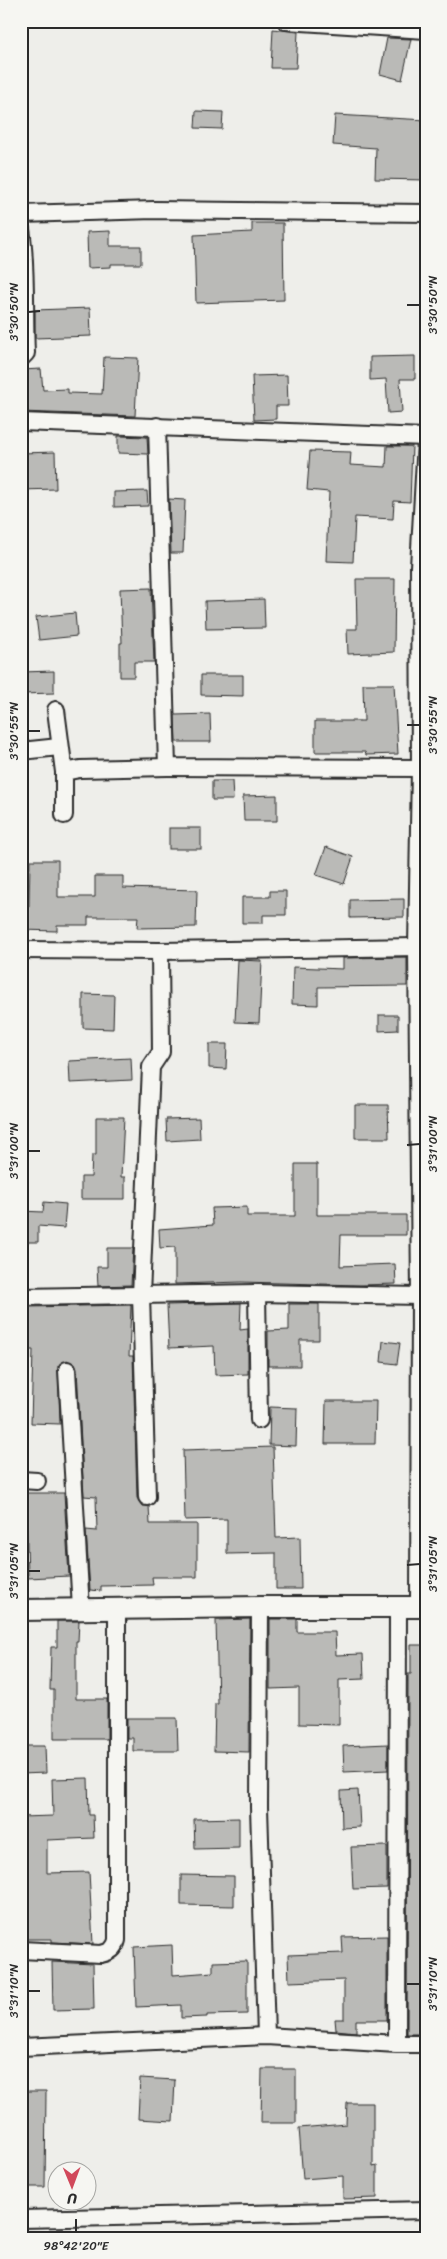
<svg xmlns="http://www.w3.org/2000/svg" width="447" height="2259" font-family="Sriracha,sans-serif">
  <rect width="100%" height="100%" fill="#eeeeea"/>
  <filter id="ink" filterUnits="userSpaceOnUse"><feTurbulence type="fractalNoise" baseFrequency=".02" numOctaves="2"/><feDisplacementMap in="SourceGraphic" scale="10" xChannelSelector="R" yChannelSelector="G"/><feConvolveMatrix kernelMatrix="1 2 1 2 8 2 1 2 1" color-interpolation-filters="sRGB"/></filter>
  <g filter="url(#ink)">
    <g fill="#babab7" stroke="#2b2b2b">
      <polygon points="273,29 298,32 296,68 271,68"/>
      <polygon points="387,38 411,39 402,80 380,74"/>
      <polygon points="196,111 223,112 222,129 195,128"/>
      <polygon points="335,115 426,120 426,180 375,179 376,148 333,145"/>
      <polygon points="252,223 283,223 284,300 196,303 194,235 252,232"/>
      <polygon points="110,231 110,246 141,246 141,264 111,264 111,267 88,268 87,232"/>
      <polygon points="90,308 91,336 35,338 35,310"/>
      <polygon points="415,356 415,379 400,379 402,412 388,413 386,379 370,380 370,357"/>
      <polygon points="104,357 138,358 135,416 21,412 21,370 41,369 43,390 68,389 68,393 102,394"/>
      <polygon points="287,375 288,406 276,406 276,419 254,420 252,376"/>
      <polygon points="118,436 147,437 148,454 118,453"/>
      <polygon points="387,446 412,446 410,502 394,501 393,519 355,517 353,562 326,561 329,492 307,490 310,451 351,452 350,465 386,467"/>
      <polygon points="55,452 56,489 21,490 21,453"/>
      <polygon points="147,491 148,506 114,507 114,492"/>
      <polygon points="169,499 185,500 183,553 171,553"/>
      <polygon points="356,579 395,579 394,652 348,654 347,629 357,629"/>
      <polygon points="151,588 154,662 134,662 134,677 120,677 120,643 122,643 120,589"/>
      <polygon points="264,599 265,628 206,629 205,601"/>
      <polygon points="75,613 77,636 39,640 36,617"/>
      <polygon points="54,671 54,693 21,694 21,672"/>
      <polygon points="201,675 243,675 243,696 201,695"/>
      <polygon points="363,684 394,684 398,754 366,755 365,752 315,752 315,721 364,721"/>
      <polygon points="210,714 211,742 176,742 175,715"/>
      <polygon points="212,781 232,781 233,800 212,800"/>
      <polygon points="277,795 277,821 244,821 243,796"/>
      <rect x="169" y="828" width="32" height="21"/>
      <polygon points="326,847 353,857 344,884 316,875"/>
      <polygon points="30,860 58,860 58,897 95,897 95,876 123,876 123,888 197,890 196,927 137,928 138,917 88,917 88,925 57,925 57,931 21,930 21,907 29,907"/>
      <polygon points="270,891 286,891 286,915 263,915 263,923 242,923 242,897 270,897"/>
      <polygon points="404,899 404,917 350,918 350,900"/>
      <polygon points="407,957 407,986 318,987 318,1005 292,1004 293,967 343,969 343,958"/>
      <polygon points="238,960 262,961 259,1023 235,1022"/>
      <polygon points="83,994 114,995 113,1029 83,1028"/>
      <polygon points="379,1015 398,1015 398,1030 379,1031"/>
      <polygon points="209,1044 227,1044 226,1069 209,1068"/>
      <polygon points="131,1058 132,1080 70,1083 69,1061"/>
      <polygon points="355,1105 388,1105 389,1138 355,1138"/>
      <polygon points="96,1117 124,1117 121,1177 125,1177 125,1199 81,1199 81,1177 91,1177 92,1155 96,1155"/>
      <polygon points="199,1118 200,1139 167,1141 166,1119"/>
      <polygon points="295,1164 317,1164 317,1215 406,1215 406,1235 341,1235 340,1266 395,1264 396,1284 360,1285 241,1282 175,1284 175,1247 160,1248 159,1229 213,1225 212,1208 247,1207 247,1216 295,1216"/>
      <polygon points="44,1202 66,1204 64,1228 38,1226 38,1242 21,1242 21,1211 43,1212"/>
      <polygon points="107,1248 133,1248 131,1285 98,1286 97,1267 107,1267"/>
      <polygon points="241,1303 240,1330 248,1329 248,1374 215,1375 214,1346 169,1348 167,1305"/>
      <polygon points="289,1304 319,1304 319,1340 300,1340 300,1366 268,1366 268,1331 289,1330"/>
      <polygon points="131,1305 129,1356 133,1356 137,1498 142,1506 149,1506 150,1524 197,1524 197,1577 152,1577 153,1585 101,1586 101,1591 90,1590 86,1530 97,1531 96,1497 84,1496 77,1369 75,1364 67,1360 58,1366 60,1424 31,1423 33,1350 29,1350 28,1307"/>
      <polygon points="383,1341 400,1343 397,1364 381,1362"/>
      <polygon points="326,1401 376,1401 375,1444 325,1444"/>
      <polygon points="270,1407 297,1408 296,1446 269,1445"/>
      <polygon points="273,1447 276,1538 300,1537 301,1589 276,1589 276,1553 227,1554 227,1519 185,1520 183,1450"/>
      <polygon points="21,1493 64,1493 69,1576 28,1578 26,1507 21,1507"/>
      <polygon points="250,1619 249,1752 214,1751 215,1704 218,1704 216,1620"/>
      <polygon points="270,1619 297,1619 297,1632 335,1632 336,1655 363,1654 364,1679 339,1680 339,1725 299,1724 299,1688 270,1689"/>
      <polygon points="57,1621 79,1621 78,1641 76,1641 76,1699 107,1699 107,1739 54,1739 54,1690 50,1690 51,1647 57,1647"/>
      <polygon points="411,1645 426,1645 426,2034 407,2034 408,1674 411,1674"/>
      <polygon points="127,1718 177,1718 178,1751 133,1751 133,1738 127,1738"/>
      <polygon points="388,1744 388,1770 344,1772 343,1746"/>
      <polygon points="21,1746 45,1746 46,1773 21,1774"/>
      <polygon points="88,1778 89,1815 93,1815 94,1838 47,1840 47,1873 89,1872 93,1944 52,1942 52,1939 21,1939 21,1817 53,1816 52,1779"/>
      <polygon points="358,1790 360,1827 342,1828 341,1791"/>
      <polygon points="239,1818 239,1848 195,1849 194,1819"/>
      <polygon points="387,1846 387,1888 353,1889 351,1847"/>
      <polygon points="181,1875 234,1876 234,1906 181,1905"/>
      <polygon points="387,1936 387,2020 356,2020 356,2032 336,2030 335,2019 344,2019 344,1980 289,1982 288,1955 343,1953 342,1937"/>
      <polygon points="172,1945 173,1975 213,1972 213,1962 247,1961 247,2014 207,2015 207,2017 181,2018 181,2005 136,2007 134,1947"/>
      <polygon points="52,1962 93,1964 94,2009 53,2010"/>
      <polygon points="262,2069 296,2069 296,2123 261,2123"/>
      <polygon points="140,2078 175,2080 173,2121 138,2119"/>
      <polygon points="21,2091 46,2091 45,2187 21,2187"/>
      <polygon points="347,2103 373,2103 373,2167 377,2166 377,2198 343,2199 343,2176 303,2179 299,2128 346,2124"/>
    </g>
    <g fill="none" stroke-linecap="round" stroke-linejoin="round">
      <g stroke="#2b2b2b" stroke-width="20">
        <g id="minor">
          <polyline points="286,21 426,30"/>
          <polyline points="21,214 154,210 426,213"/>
          <path d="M 21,229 C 27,269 24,312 26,353 L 21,358"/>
          <polyline points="21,422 426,437"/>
          <polyline points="157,426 167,767 420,768"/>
          <polyline points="56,710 64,772"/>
          <polyline points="21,751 59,747"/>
          <polyline points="64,815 64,772 80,769 167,767"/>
          <polyline points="21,950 160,951 417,947"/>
          <polyline points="257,1293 259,1420"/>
          <polyline points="21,1297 257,1293 420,1296"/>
          <polyline points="67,1370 81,1609"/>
          <polyline points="21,1480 37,1481"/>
          <polyline points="147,1497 141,1295 151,1067 161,1052 160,951"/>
          <polyline points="260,1607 259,1807 266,2036"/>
          <polyline points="419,1607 420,1296 417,947 420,768 419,567 426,441"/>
          <path d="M 21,1950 L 101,1954 C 110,1952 115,1949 117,1940 L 117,1609"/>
          <polyline points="397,2044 398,1608"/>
          <polyline points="21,2047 266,2036 397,2044 426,2044"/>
          <polyline points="21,2219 426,2210"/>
        </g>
      </g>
      <g stroke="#2b2b2b" stroke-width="24">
        <polyline id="tertiary" points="21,1610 260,1607 426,1607"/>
      </g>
      <use href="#minor" stroke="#f6f6f2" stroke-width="16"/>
      <use href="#tertiary" stroke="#f6f6f2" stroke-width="20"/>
    </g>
  </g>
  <path fill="none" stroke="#2b2b2b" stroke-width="2" d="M 407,305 L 420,305M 28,312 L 40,311M 407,725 L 420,725M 28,731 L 40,731M 407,1145 L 420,1144M 28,1151 L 40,1151M 407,1565 L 420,1564M 28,1571 L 40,1571M 407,1984 L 420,1984M 28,1991 L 40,1991M 76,2219 L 76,2232"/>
  <rect width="447" height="2259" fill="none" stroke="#f6f6f2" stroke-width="55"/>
  <g transform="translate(72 2186) rotate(179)"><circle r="24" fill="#f6f6f2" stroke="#a5a5a2"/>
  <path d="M0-4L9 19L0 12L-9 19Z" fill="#d1495b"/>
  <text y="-8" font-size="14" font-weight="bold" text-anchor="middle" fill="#2b2b2b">U</text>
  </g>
  <rect x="28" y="28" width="392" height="2204" fill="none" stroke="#2b2b2b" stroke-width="2"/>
  <g font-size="12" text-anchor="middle" fill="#2b2b2b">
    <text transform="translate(433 305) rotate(-90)" y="4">3°30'50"N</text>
    <text transform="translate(14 312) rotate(-90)" y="4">3°30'50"N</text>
    <text transform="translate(433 725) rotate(-90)" y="4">3°30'55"N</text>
    <text transform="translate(14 731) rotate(-90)" y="4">3°30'55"N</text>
    <text transform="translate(433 1144) rotate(-90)" y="4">3°31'00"N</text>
    <text transform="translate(14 1151) rotate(-90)" y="4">3°31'00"N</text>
    <text transform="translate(433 1564) rotate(-90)" y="4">3°31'05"N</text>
    <text transform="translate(14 1571) rotate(-90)" y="4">3°31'05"N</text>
    <text transform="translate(433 1984) rotate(-90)" y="4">3°31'10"N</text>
    <text transform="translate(14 1991) rotate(-90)" y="4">3°31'10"N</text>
    <text x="76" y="2250">98°42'20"E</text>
  </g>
</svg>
